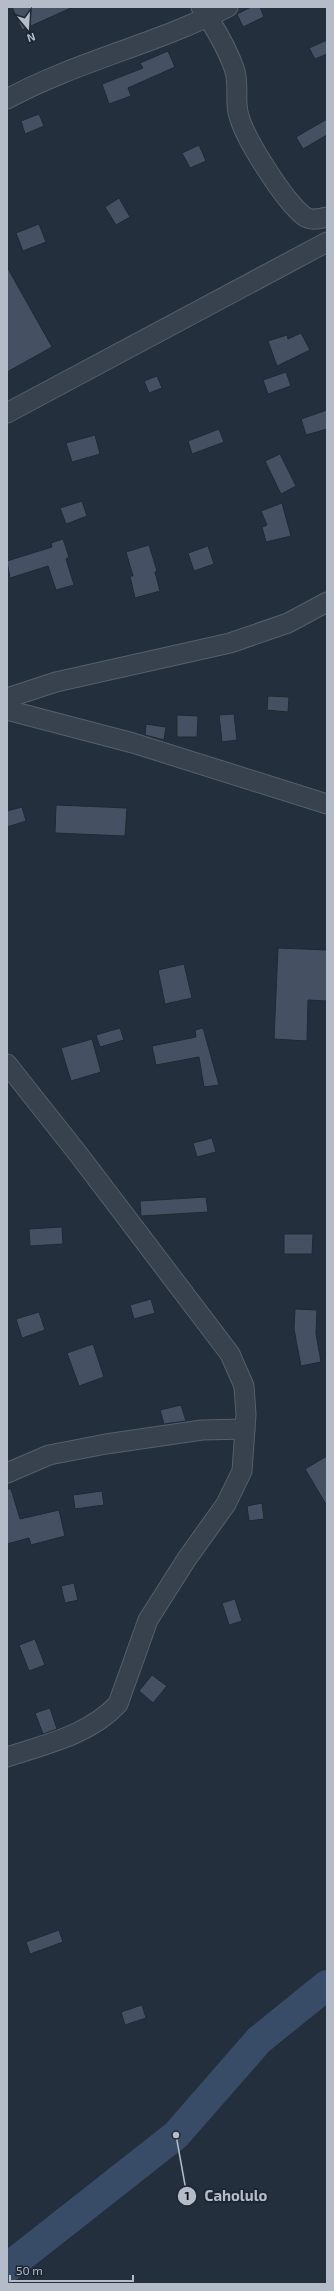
<svg xmlns="http://www.w3.org/2000/svg" width="334" height="2291" font-family="'Exo 2',sans-serif">
  <rect width="100%" height="100%" fill="#242f3e"/>
  <g fill="none" stroke-linecap="round" stroke-linejoin="round">
    <polyline stroke="#394c67" stroke-width="30" points="7,2268 176,2135 259,2040 327,1985"/>
  </g>
  <g fill="#455162" stroke="#1f2835">
    <polygon points="12,7 73,7 22,30"/>
    <polygon points="251,7 260,7 264,17 243,27 237,14"/>
    <polygon points="327,40 327,54 315,59 309,48"/>
    <polygon points="168,51 175,67 128,88 131,96 109,104 102,84 143,68 140,63"/>
    <polygon points="39,114 44,126 25,134 21,121"/>
    <polygon points="327,119 327,135 303,149 296,137"/>
    <polygon points="199,145 206,161 190,168 182,153"/>
    <polygon points="119,198 130,217 116,225 105,207"/>
    <polygon points="39,224 46,242 23,251 16,233"/>
    <polygon points="7,267 52,347 7,372"/>
    <polygon points="301,333 310,350 277,366 268,341 287,335 288,339"/>
    <polygon points="286,372 291,386 268,394 263,380"/>
    <polygon points="157,376 162,388 149,393 144,381"/>
    <polygon points="327,410 327,429 306,435 301,419"/>
    <polygon points="219,429 224,442 192,454 188,441"/>
    <polygon points="95,435 100,454 72,462 66,443"/>
    <polygon points="280,454 296,486 281,494 265,461"/>
    <polygon points="82,501 87,516 66,524 60,508"/>
    <polygon points="282,503 291,536 266,542 262,527 267,525 261,511"/>
    <polygon points="63,539 69,557 66,559 74,585 56,590 48,566 10,578 7,561 52,547 51,543"/>
    <polygon points="149,545 157,571 155,572 160,591 135,598 130,576 133,576 126,552"/>
    <polygon points="208,546 214,564 194,571 188,553"/>
    <polygon points="268,696 289,697 288,712 267,710"/>
    <polygon points="234,714 237,740 222,742 219,715"/>
    <polygon points="177,715 198,716 197,737 177,737"/>
    <polygon points="146,724 166,727 164,740 145,735"/>
    <polygon points="56,805 127,808 125,836 55,833"/>
    <polygon points="22,807 26,821 7,827 7,811"/>
    <polygon points="278,948 327,950 327,1001 308,1000 307,1041 274,1039"/>
    <polygon points="184,964 192,998 165,1004 158,970"/>
    <polygon points="120,1028 124,1040 100,1047 96,1035"/>
    <polygon points="203,1028 219,1085 204,1087 199,1057 156,1065 152,1046 196,1037 195,1030"/>
    <polygon points="92,1039 101,1072 71,1081 61,1048"/>
    <polygon points="212,1138 216,1152 197,1157 193,1143"/>
    <polygon points="206,1197 208,1212 141,1216 140,1201"/>
    <polygon points="62,1227 63,1244 30,1246 29,1229"/>
    <polygon points="284,1234 313,1234 312,1254 284,1254"/>
    <polygon points="151,1299 155,1313 134,1319 130,1305"/>
    <polygon points="295,1309 317,1310 316,1334 321,1362 301,1366 294,1329"/>
    <polygon points="39,1312 45,1330 22,1338 16,1319"/>
    <polygon points="93,1344 104,1377 79,1386 67,1353"/>
    <polygon points="181,1405 186,1421 164,1424 160,1410"/>
    <polygon points="327,1456 327,1506 305,1469"/>
    <polygon points="7,1489 11,1489 20,1519 59,1510 65,1536 31,1545 29,1538 7,1544"/>
    <polygon points="102,1491 104,1505 75,1509 73,1495"/>
    <polygon points="262,1503 264,1519 249,1521 247,1506"/>
    <polygon points="74,1583 78,1600 65,1603 61,1586"/>
    <polygon points="235,1599 242,1621 229,1625 222,1603"/>
    <polygon points="35,1639 45,1665 29,1671 19,1645"/>
    <polygon points="152,1675 167,1686 153,1703 139,1691"/>
    <polygon points="50,1708 57,1729 43,1734 35,1713"/>
    <polygon points="59,1930 63,1942 30,1954 26,1942"/>
    <polygon points="142,2005 146,2018 125,2025 121,2012"/>
  </g>
  <g fill="none" stroke-linecap="round" stroke-linejoin="round">
    <g stroke="#565f6c" stroke-width="21">
      <g id="minor">
        <path d="M 201,7 C 214,26 226,46 234,68 C 240,84 234,101 239,116 C 245,139 285,202 304,216 C 311,221 319,219 327,217"/>
        <path d="M 7,99 C 77,61 157,44 228,7"/>
        <polyline points="7,413 327,242"/>
        <polyline points="7,698 56,682 230,643 288,623 327,602"/>
        <polyline points="7,710 133,743 327,804"/>
        <path d="M 7,1064 L 79,1155 L 230,1354 L 244,1386 L 246,1414 L 242,1471 L 226,1504 L 186,1560 L 148,1620 L 118,1704 C 89,1735 46,1744 7,1757"/>
        <polyline points="7,1473 49,1455 106,1444 202,1430 245,1429"/>
      </g>
    </g>
    <use href="#minor" stroke="#38414e" stroke-width="19"/>
  </g>
  <path fill="none" stroke="#b4bcc9" stroke-width="1.5" d="M176 2135L187 2196"/>
  <g fill="#b4bcc9" stroke="#1d2633" stroke-width="1.5">
    <circle cx="176" cy="2135" r="4"/>
    <circle cx="187" cy="2196" r="10"/>
  </g>
  <g font-size="12" text-anchor="middle" font-weight="bold" fill="#111">
    <text x="187" y="2200">1</text>
  </g>
  <g font-size="15" text-anchor="middle" font-weight="bold" fill="#b4bcc9" stroke="#1d2633" stroke-width="4" stroke-linejoin="round" paint-order="stroke">
    <text x="236" y="2201">Caholulo</text>
  </g>
  <rect width="334" height="2291" fill="none" stroke="#b4bcc9" stroke-width="16"/>
  <g transform="translate(28 28) rotate(162)" stroke="#1d2633" stroke-width="3" paint-order="stroke">
  <path d="M0-3L7 15L0 10L-7 15Z" fill="#b4bcc9"/>
  <text y="-6" font-size="11" font-weight="bold" text-anchor="middle" fill="#b4bcc9">N</text>
  </g>
  <path d="M10 2275v6h123v-6" fill="none" stroke="#b4bcc9" stroke-width="2"/>
  <text x="16" y="2275" font-size="12" fill="#b4bcc9" stroke="#1d2633" stroke-width="3" paint-order="stroke">50 m</text>
</svg>
